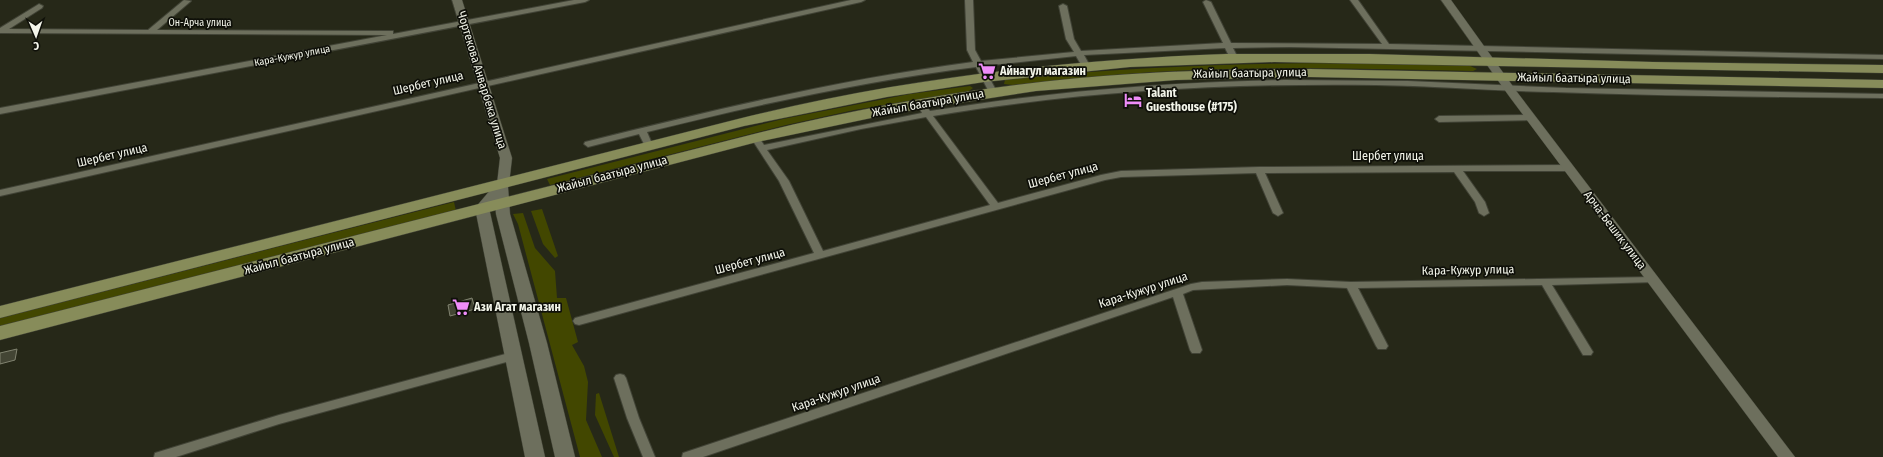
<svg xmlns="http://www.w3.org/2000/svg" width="1883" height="457" font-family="'Fira Sans Condensed',sans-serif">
  <rect width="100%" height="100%" fill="#262818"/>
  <g fill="#424700">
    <path d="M 1344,63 L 1468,65 L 1477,69 L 1473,71 C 1392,69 1312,67 1231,69 C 1158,70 1086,77 1013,85 L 1004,84 L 1005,80 L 1008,79 C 1120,68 1231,63 1344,63 Z"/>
    <polygon points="970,86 973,88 969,91 854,110 786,125 550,185 547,179 783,119 910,94"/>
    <polygon points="454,202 456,211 0,327 0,318"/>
    <polygon points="542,209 558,256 555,258 543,244 531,211"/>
    <polygon points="523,213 535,248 555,271 557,298 566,298 578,342 572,345 584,366 588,382 586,420 602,457 580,457 518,224 513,214"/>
    <polygon points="599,393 619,457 614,457 595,415 596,394"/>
  </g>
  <g fill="#434534" stroke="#818370">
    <polygon points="472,298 475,309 450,316 448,305"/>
    <polygon points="17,349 15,360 0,364 0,353"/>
  </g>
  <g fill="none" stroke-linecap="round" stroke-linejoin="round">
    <g stroke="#414336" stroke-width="2">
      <g id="minor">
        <polygon points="184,0 191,1 157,30 390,31 393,31 393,34 574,0 589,0 585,2 0,114 0,108 387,35 0,33 0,28 39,4 43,6 42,8 9,29 148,30"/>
        <polygon points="851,0 865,0 861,2 0,196 0,190"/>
        <path d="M 965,0 L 973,0 L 975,50 L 981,61 L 1074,52 L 1066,39 L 1059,6 L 1063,4 L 1067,6 L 1074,39 L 1081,51 L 1223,43 L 1203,2 L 1206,0 L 1211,2 L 1231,43 L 1382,44 L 1350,0 L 1358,0 L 1389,44 L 1883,55 L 1883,59 L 1290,47 L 1233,48 L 1238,58 L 1234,60 L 1231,60 L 1225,48 L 1084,55 L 1090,66 L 1086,68 L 1083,68 L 1076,56 L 983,66 L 997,92 L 993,94 L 989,92 L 976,67 C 865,81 755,105 647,132 L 653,146 L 649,149 L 645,146 L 639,134 L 588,147 L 584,144 L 585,142 C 713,110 842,79 973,62 L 967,50 Z"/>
        <path d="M 1284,80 L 1408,81 L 1566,88 L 1883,94 L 1883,98 C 1773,97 1663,96 1553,92 C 1494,91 1435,86 1376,85 C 1228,83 1080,91 933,116 L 998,203 L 1101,175 L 1121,171 L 1259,167 L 1569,165 L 1574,168 L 1569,171 L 1463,171 L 1485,202 L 1489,213 L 1484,216 L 1479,213 L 1475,202 L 1454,172 L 1265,173 L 1283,213 L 1278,216 L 1273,213 L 1256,173 L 1121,177 L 1105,180 L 579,325 L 575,324 L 573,321 L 575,318 L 814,253 L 779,181 L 751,138 L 752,136 L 758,136 L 764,145 L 922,113 L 920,109 L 924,106 L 927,107 L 930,111 C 1047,92 1165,82 1284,80 ZM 926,117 L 990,205 L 823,251 L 789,181 L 767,150 L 861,129 Z"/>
        <polygon points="1531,115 1535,118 1534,120 1439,122 1435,119 1439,116"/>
        <polygon points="1652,277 1656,278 1657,280 1656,282 1552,285 1593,352 1591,355 1583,355 1542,285 1358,288 1388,346 1386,349 1378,349 1376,346 1347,288 1287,285 1193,290 1183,294 1202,350 1200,353 1192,353 1190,350 1173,297 703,457 682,457 683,453 1191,284 1202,282 1287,279 1351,282"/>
        <polygon points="513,352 517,353 519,356 517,359 279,424 176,457 154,457 155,453 279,415"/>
        <polygon points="620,374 624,375 626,378 639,418 655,457 643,457 627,418 614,378 616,375"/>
      </g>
    </g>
    <g stroke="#414336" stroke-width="1">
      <g id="tertiary">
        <polygon points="452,0 462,0 512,158 509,184 507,187 503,188 497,184 500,158"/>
        <polygon points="1441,0 1451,0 1517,92 1795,457 1778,457 1509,96"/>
      </g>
    </g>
    <g stroke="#414336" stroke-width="1">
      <polygon id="secondary" points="503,180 508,181 510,184 508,187 510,214 547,343 575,457 555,457 529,343 496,214 495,202 489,208 545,457 525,457 475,208 498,181"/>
    </g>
    <g stroke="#414336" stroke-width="1">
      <g id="primary">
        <path d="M 1226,54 L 1370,54 L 1653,62 L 1883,65 L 1883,73 L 1274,62 L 1130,67 L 984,82 L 887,97 L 744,126 L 0,318 L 0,306 L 738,119 C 897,79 1062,60 1226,54 Z"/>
        <path d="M 1310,69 L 1883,80 L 1883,88 L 1310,77 L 1176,80 L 1036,91 L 895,113 L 757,142 L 0,340 L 0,326 L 750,135 C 873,104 1005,82 1132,74 C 1191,70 1251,69 1310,69 Z"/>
      </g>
    </g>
    <use href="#minor" fill="#6d6f5d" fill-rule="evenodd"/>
    <use href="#tertiary" fill="#6d6f5d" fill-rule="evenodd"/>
    <use href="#secondary" fill="#6d6f5d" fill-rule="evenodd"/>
    <use href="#primary" fill="#878c5a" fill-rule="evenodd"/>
  </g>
  <defs>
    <g id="supermarket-bare" transform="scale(1.38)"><path d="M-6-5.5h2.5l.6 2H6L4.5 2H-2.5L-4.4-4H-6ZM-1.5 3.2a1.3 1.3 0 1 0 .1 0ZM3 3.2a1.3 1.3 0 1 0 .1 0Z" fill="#ee8cf8" stroke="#0f1009" stroke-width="2.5" paint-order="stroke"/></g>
    <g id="hotel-bare" transform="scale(1.38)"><path d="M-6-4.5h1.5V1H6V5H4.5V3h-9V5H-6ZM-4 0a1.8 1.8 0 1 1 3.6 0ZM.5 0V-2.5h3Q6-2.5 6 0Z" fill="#ee8cf8" stroke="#0f1009" stroke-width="2.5" paint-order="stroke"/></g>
  </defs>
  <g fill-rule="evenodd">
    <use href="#supermarket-bare" x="987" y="71"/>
    <use href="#hotel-bare" x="1133" y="100"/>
    <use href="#supermarket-bare" x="461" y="307"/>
  </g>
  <g text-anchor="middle" stroke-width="3.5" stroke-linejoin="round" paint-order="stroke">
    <g font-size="10" fill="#f3f5ea" stroke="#0f1009">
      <text x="200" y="26">Он-Арча улица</text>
      <text transform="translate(292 55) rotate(-11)" y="4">Кара-Кужур улица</text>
    </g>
    <g font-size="12" font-weight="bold" fill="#f3f5ea" stroke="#0f1009" text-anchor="start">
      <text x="1000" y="75">Айнагул магазин</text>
      <text x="1146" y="97">Talant<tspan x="1146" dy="14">Guesthouse (#175)</tspan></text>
      <text x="474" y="311">Ази Агат магазин</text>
    </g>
    <g font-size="12" fill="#f3f5ea" stroke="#0f1009">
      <text transform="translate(1250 73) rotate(-1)" y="4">Жайыл баатыра улица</text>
      <text transform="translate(1574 78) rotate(1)" y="4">Жайыл баатыра улица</text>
      <text transform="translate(482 80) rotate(73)" y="4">Чортекова Анварбека улица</text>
      <text transform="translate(428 83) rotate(-13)" y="4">Шербет улица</text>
      <text transform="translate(928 103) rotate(-10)" y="4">Жайыл баатыра улица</text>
      <text transform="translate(112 155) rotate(-13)" y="4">Шербет улица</text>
      <text x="1388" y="160">Шербет улица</text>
      <text transform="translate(612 174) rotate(-15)" y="4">Жайыл баатыра улица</text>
      <text transform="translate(1063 175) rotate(-15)" y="4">Шербет улица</text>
      <text transform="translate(1615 230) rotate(53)" y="4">Арча-Бешик улица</text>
      <text transform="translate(299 256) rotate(-15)" y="4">Жайыл баатыра улица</text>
      <text transform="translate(750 261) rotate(-15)" y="4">Шербет улица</text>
      <text transform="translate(1468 270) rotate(-1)" y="4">Кара-Кужур улица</text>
      <text transform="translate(1143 290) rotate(-18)" y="4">Кара-Кужур улица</text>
      <text transform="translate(836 393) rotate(-19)" y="4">Кара-Кужур улица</text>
    </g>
  </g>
  <g transform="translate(36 36) rotate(178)" stroke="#0f1009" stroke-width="3" paint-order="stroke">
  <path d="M0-3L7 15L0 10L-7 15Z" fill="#f3f5ea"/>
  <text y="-6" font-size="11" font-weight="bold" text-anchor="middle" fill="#f3f5ea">С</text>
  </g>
</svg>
